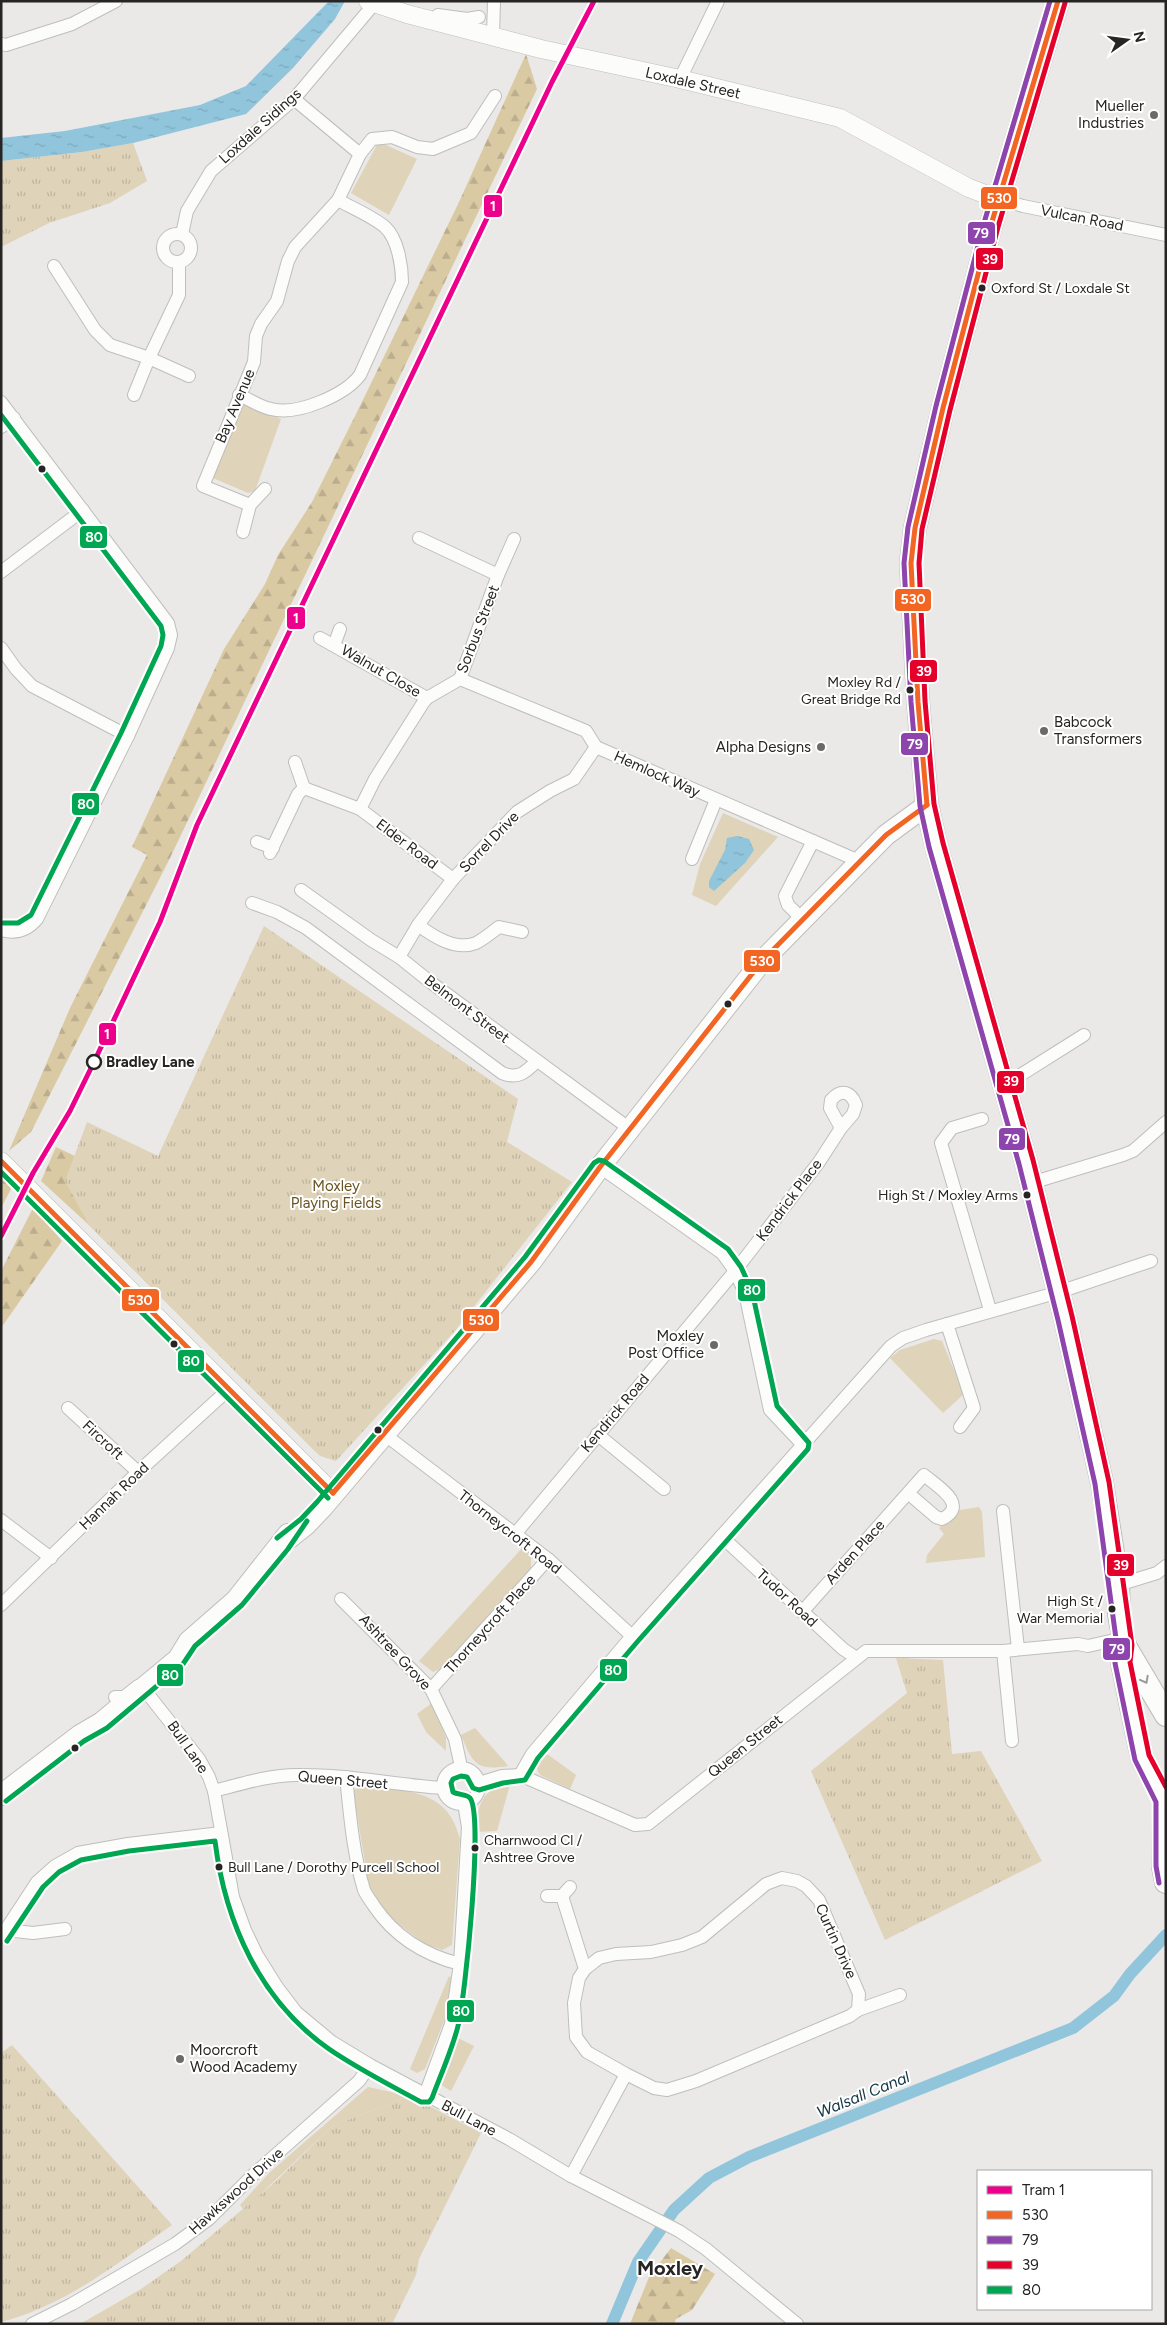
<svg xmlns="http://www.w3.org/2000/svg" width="1167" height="2325" font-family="Figtree,sans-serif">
  <defs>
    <pattern id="forest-firs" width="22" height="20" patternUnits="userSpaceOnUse" patternTransform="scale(1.25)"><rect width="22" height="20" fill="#dacaa4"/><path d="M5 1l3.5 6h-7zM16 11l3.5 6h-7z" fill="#bbad8d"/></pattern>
    <pattern id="park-tufts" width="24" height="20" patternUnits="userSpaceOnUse" patternTransform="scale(1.25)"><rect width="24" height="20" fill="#dfd3b9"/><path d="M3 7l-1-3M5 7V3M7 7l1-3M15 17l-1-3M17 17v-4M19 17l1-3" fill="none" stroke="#bfb59f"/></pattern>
    <pattern id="water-ripples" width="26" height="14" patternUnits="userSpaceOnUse" patternTransform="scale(1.25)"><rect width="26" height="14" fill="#90c5dc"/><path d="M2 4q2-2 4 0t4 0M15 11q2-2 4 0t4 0" fill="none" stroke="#7ca9bd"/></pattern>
  </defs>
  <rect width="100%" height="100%" fill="#eae9e7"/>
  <g fill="#dfd3b9">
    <polygon points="378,143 386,145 417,159 389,215 351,193"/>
    <polygon points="243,403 281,419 255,491 248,493 213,478"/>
    <polygon points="723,813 778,837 716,906 692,895 700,864"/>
    <polygon points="934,1339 942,1341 964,1394 943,1413 890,1358 900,1350"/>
    <polygon points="979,1507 982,1512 985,1557 926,1563 927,1555 944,1534 939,1528 960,1510"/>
    <polygon points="523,1547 531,1556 531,1569 440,1669 433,1672 419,1661"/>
    <polygon points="432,1703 446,1738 446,1751 426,1732 417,1714"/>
    <path d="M 475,1728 L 505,1762 L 508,1766 C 476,1771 473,1764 461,1735 Z"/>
    <polygon points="543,1751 576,1775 570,1789 540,1775 535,1765"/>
    <path d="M 511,1781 L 497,1831 L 475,1832 C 478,1803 482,1790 511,1781 Z"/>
    <path d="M 361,1785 C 405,1792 447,1787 460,1839 L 452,1945 L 442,1950 L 425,1944 L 388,1916 L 369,1886 L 353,1791 Z"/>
    <polygon points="449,1976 453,1979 447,2013 425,2069 417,2073 410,2069"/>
    <polygon points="458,2038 474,2046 451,2091 438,2083 439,2077"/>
    <polygon points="368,2087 410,2096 332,2126 244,2210 240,2205 269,2173"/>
  </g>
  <g fill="url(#forest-firs)">
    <polygon points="526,54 537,89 170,858 31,1132 9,1151 70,1008 147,855 132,847 224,649 265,584 278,555 312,502 359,408 459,202"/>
    <polygon points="56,1147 75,1156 101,1202 320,1456 89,1225 41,1181"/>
    <polygon points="1,1173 13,1185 1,1208"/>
    <polygon points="33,1208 62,1241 1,1328 1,1271"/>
    <polygon points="671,2248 715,2274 692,2310 676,2319 674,2324 630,2324 649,2277"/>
  </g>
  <g fill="url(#park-tufts)">
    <polygon points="133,143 147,181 110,203 49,223 1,247 1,161 82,152"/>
    <polygon points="264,926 518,1099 507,1142 572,1182 454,1332 336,1461 320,1456 89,1225 65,1181 87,1122 158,1156"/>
    <polygon points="896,1658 943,1660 952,1754 981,1751 1042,1861 885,1940 811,1771 907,1693"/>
    <path d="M 12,2045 L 172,2225 C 119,2262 65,2306 1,2322 L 1,2053 Z"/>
    <polygon points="410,2096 481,2133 419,2259 416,2275 392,2324 80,2324 141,2289 181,2261 275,2182 332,2126"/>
  </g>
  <g fill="url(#water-ripples)">
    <polygon points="329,1 345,1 335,19 293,68 246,114 133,143 82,152 1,161 1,138 65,131 200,105 246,86"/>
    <polygon points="737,836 749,839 754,850 745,863 714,891 709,887 709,881 725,850 727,838"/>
  </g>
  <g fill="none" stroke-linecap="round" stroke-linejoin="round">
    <polyline stroke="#90c5dc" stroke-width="12" points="612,2324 638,2262 674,2210 709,2178 749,2157 1073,2028 1114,1996 1130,1974 1166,1935"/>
    <g stroke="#bebebc" stroke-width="14">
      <g id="street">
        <polyline points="438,15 467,19 479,17"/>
        <polyline points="493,35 494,1"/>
        <polyline points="1,44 6,45 72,24 116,1"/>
        <polyline points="680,79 718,1"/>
        <polyline points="294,99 360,154"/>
        <polyline points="998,199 1023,206 1166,235"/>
        <circle cx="177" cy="248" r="14"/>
        <polyline points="182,234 187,211 211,171 294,99 374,4"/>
        <polyline points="54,266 95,330 110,345 149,358 189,376"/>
        <polyline points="134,395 149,358 179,295 179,262"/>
        <path d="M 239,395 C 249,399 260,407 271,409 C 297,416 345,395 360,375 L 402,282 C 402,266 398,239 385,227 C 372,216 352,208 338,200"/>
        <path d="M 1,402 L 168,623 L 171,635 L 168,648 L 128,736 L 37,919 C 27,931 15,934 1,930"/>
        <polyline points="1,427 14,418"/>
        <polyline points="250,505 203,486 254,362 256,336 261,324 277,301 288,261 295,247 338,200 360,154 372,139 392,137 417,147 433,149 471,133 495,96"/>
        <polyline points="243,532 250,505 265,489"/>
        <polyline points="419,538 498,575"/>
        <polyline points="1,572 83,510"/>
        <polyline points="320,638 427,698"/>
        <polyline points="334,645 340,629"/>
        <polyline points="1,648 16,669 32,686 128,736"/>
        <polyline points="460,679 586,731 596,747 859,861"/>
        <polyline points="295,762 304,788"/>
        <polyline points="360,809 453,879"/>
        <polyline points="257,842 273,848"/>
        <polyline points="270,853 298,794 304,788 360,809 375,779 423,703 427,698 460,679 498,575 514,539"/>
        <polyline points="692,859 716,800"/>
        <polyline points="301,890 371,940 399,957 429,981 630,1129"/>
        <path d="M 252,903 L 277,912 L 306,928 L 502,1073 C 518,1080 526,1072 537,1061"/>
        <polyline points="803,920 788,905 785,896 813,841"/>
        <path d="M 418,925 C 434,937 456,951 476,943 C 484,939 492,932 499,927 L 522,932"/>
        <polyline points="399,957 418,925 453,879 517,812 550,791 574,779 596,747"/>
        <polyline points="1003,1086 1084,1035"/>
        <polyline points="982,1119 952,1128 941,1143 990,1310"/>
        <polyline points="600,1167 722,1253 735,1271 745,1293 770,1410 802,1444"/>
        <polyline points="1031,1183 1123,1155 1133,1151 1166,1122"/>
        <polyline points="947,1324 974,1408 960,1427"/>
        <polyline points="68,1408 138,1472"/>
        <polyline points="384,1434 548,1559 632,1636"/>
        <polyline points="597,1434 664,1489"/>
        <polyline points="1003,1511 1018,1649"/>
        <polyline points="1,1520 51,1558"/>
        <path d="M 516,1533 L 735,1271 L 819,1162 L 841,1128 L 853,1114 L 856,1105 C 851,1092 842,1088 831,1100 L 830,1108 L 841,1128"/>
        <polyline points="721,1536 843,1649 855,1657"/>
        <polyline points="1118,1585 1157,1573 1166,1566"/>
        <polyline points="341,1599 431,1689 455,1739 461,1767"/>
        <polyline points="1,1605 138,1472 229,1389"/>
        <path d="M 802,1612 L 908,1493 L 924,1475 C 937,1486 970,1505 942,1519 L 936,1517 L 908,1493"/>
        <polyline points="1003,1651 1012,1741"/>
        <polyline points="431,1689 548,1559"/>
        <polyline points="115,1697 124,1697 138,1686 144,1689 199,1759 209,1777 214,1791 233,1897 245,1930 257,1955 277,1987 296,2012 332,2042 370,2065 509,2139 571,2176 679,2231 706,2249 797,2324"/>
        <circle cx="461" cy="1786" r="18"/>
        <polyline points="520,1775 532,1754 632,1636 891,1346 903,1338 926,1330 1059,1292 1151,1261"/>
        <path d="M 346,1777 C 350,1815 353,1853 364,1890 C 366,1895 371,1901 374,1906 C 395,1937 424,1955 460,1964"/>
        <polyline points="479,1783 502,1776 520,1775 635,1825 648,1824 866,1651 1003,1651 1078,1644 1088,1646 1123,1638"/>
        <path d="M 214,1791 C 241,1784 269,1775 297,1775 C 346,1774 394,1785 443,1788"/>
        <polyline points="547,1896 562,1896 570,1887"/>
        <polyline points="562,1896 585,1969"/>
        <polyline points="6,1930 33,1933 65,1929"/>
        <polyline points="1,1937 37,1882 55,1866 78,1853 128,1844 221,1833"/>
        <polyline points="858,2010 900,1995"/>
        <polyline points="425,2095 451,2024 460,1964 468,1827 464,1803"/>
        <polyline points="571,2176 626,2074 587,2052 576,2037 574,2003 579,1978 585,1969 599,1958 616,1954 651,1952 682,1945 702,1937 766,1884 782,1878 797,1881 806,1886 819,1900 859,1994 858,2010 850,2016 696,2081 667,2090 654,2088 626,2074"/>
        <polyline points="32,2324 72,2304 175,2244 209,2219 254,2174 359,2081 370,2065"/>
      </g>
    </g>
    <g stroke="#bebebc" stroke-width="19">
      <g id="secondary">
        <polyline points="368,1 407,14 541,49 680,79 840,118 969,188 998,199"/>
        <polyline points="1,1161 333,1493"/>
      </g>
    </g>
    <g stroke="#bebebc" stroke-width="22">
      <g id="primary">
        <polyline points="282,1544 306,1525 323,1507 531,1262 600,1167 763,960 886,835 927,805"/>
        <polyline points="1,1795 80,1735 102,1722 178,1659 189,1641 236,1600 288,1534"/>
      </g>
    </g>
    <g stroke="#bebebc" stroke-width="24">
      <g id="highway">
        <polyline points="1058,1 991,225 943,408 915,528 911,563 918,702 927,805 936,845 1026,1162 1065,1318 1102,1483 1118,1585 1119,1614 1125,1646 1122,1662 1130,1702 1142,1758 1164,1800 1163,1866 1166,1882"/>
        <polyline points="1125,1646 1166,1715"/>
      </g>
    </g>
    <use href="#street" stroke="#fcfcfb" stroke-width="12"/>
    <use href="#secondary" stroke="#fcfcfb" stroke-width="18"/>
    <use href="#primary" stroke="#fcfcfb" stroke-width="20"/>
    <use href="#highway" stroke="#fcfcfb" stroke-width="22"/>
    <g stroke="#fff" stroke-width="9">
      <g id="bus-1">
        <polyline points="927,805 918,702 911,563 915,528 943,408 991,225 1058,1"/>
        <polyline points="1,1161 333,1493"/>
        <polyline points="333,1493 531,1262 600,1167 763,960 886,835 927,805"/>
      </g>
    </g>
    <g stroke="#fff" stroke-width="9">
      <polyline id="bus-2" points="1050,1 984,223 936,406 908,527 904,563 911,702 920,806 929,847 1019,1164 1058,1320 1095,1484 1117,1646 1115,1663 1135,1760 1156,1802 1156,1866 1159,1883"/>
    </g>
    <g stroke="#fff" stroke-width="9">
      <polyline id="bus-3" points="1065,3 998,227 950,410 922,529 919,563 925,701 934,804 943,843 1033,1160 1072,1316 1109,1482 1132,1645 1130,1662 1149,1755 1166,1787"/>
    </g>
    <g stroke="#fff" stroke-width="9">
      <g id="bus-4">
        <polyline points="1,415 161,626 163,635 161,646 121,733 31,915 18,923 3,923"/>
        <polyline points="1,1172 328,1498"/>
        <polyline points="6,1801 84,1741 107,1728 183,1664 195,1646 242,1605 288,1549 307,1521"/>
        <path d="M 7,1941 L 43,1887 L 59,1872 L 81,1860 L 129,1851 L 215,1841 C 225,1922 260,2001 329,2049 C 358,2069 390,2085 421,2102 L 429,2102 L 432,2098 C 441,2074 452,2050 458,2026 C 465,1998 484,1816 470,1798 C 466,1794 458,1795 453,1792 L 451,1783 L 453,1779 L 461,1776 L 467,1777 L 473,1788 L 479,1790 L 503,1783 L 525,1780 L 538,1758 L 638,1641 L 808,1449 L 809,1443 L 777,1406 L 752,1291 L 741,1267 L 728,1249 L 604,1161 L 599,1160 L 594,1163 L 525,1257 L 317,1502 L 301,1519 L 277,1538"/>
      </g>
    </g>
    <use href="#bus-1" stroke="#f26522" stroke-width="5"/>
    <use href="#bus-2" stroke="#8e44ad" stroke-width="5"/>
    <use href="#bus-3" stroke="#e4002b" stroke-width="5"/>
    <use href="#bus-4" stroke="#00a651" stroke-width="5"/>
    <g stroke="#fff" stroke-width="9">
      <polyline id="tram-1" points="1,1236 33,1173 70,1111 94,1062 160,922 197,825 552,82 594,1"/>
    </g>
    <use href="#tram-1" stroke="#ec008c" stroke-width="5"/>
  </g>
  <defs><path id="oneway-chevron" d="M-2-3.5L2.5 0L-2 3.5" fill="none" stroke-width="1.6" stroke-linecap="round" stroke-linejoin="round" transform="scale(1.25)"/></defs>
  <use stroke="#9c9b9a" href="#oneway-chevron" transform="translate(1145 1680) rotate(62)"/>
  <g fill="#6b6a68" stroke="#fff" stroke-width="2">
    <circle cx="1154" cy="115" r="5"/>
    <circle cx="1044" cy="731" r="5"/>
    <circle cx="821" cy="747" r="5"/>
    <circle cx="714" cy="1345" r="5"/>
    <circle cx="180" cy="2059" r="5"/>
  </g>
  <g fill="#262524" stroke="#fff" stroke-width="2">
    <circle cx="982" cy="288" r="4.5"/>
    <circle cx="42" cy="469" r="4.5"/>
    <circle cx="910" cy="690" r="4.5"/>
    <circle cx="728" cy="1004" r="4.5"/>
    <circle cx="1027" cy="1195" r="4.5"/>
    <circle cx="174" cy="1344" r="4.5"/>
    <circle cx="378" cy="1430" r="4.5"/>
    <circle cx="1112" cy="1609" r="4.5"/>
    <circle cx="75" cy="1748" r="4.5"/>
    <circle cx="475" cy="1848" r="4.5"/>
    <circle cx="219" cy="1867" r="4.5"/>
  </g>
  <circle fill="#fff" stroke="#262524" stroke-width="2.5" cx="94" cy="1062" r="7"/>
  <g text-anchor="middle" stroke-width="4" stroke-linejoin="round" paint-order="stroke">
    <g font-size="14" fill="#262524" stroke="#fff" text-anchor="start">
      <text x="991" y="293">Oxford St / Loxdale St</text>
      <text x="901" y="687" text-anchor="end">Moxley Rd /<tspan x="901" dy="17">Great Bridge Rd</tspan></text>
      <text x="1018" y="1200" text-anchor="end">High St / Moxley Arms</text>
      <text x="1103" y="1606" text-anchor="end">High St /<tspan x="1103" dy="17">War Memorial</tspan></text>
      <text x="484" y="1845">Charnwood Cl /<tspan x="484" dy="17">Ashtree Grove</tspan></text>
      <text x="228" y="1872">Bull Lane / Dorothy Purcell School</text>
    </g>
    <g font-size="15" fill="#262524" stroke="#fff">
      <text transform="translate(693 83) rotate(13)" y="5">Loxdale Street</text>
      <text transform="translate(260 126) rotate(-42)" y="5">Loxdale Sidings</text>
      <text transform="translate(1082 218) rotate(11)" y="5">Vulcan Road</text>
      <text transform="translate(235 406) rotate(-67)" y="5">Bay Avenue</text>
      <text transform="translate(478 629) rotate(-69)" y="5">Sorbus Street</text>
      <text transform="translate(381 671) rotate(30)" y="5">Walnut Close</text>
      <text transform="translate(657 774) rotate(24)" y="5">Hemlock Way</text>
      <text transform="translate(489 842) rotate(-46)" y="5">Sorrel Drive</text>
      <text transform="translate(407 844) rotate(37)" y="5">Elder Road</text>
      <text transform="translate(467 1009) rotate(37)" y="5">Belmont Street</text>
      <text transform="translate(789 1200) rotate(-53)" y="5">Kendrick Place</text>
      <text transform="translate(615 1413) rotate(-50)" y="5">Kendrick Road</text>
      <text transform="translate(103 1440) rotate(43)" y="5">Fircroft</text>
      <text transform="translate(114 1496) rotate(-44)" y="5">Hannah Road</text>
      <text transform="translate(510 1532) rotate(38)" y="5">Thorneycroft Road</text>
      <text transform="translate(855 1552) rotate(-48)" y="5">Arden Place</text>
      <text transform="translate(787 1598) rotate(43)" y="5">Tudor Road</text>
      <text transform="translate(490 1624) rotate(-48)" y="5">Thorneycroft Place</text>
      <text transform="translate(395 1652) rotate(47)" y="5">Ashtree Grove</text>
      <text transform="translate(745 1746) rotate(-39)" y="5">Queen Street</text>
      <text transform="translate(188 1747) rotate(55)" y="5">Bull Lane</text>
      <text transform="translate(343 1780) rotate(5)" y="5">Queen Street</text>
      <text transform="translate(836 1941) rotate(66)" y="5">Curtin Drive</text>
      <text transform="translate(469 2118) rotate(28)" y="5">Bull Lane</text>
      <text transform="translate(236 2191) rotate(-42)" y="5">Hawkswood Drive</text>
    </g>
    <g font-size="15" fill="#262524" stroke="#fff" text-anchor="end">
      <text x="1144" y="111">Mueller<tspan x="1144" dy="17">Industries</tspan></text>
      <text x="1054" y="727" text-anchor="start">Babcock<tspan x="1054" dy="17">Transformers</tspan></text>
      <text x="811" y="752">Alpha Designs</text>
      <text x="704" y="1341">Moxley<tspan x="704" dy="17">Post Office</tspan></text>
      <text x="190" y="2055" text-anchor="start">Moorcroft<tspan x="190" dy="17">Wood Academy</tspan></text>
    </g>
    <g font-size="15" font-weight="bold" fill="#262524" stroke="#fff" text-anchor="start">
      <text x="106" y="1067">Bradley Lane</text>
    </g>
    <g font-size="15" fill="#685321" stroke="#fff">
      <text x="336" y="1191">Moxley<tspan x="336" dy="17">Playing Fields</tspan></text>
    </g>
    <g font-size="16" font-style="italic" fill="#123545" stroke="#fff">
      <text transform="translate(863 2094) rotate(-22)" y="6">Walsall Canal</text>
    </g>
    <g font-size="20" font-weight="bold" fill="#262524" stroke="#fff">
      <text x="670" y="2275">Moxley</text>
    </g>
  </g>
  <g stroke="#fff" stroke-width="2">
    <rect x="980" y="186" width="38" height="24" rx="5" fill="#f26522"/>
    <rect x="483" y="194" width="20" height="24" rx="5" fill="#ec008c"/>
    <rect x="967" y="221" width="29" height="24" rx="5" fill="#8e44ad"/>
    <rect x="975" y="247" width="29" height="24" rx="5" fill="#e4002b"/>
    <rect x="79" y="525" width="29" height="24" rx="5" fill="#00a651"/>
    <rect x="894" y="588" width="38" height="24" rx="5" fill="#f26522"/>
    <rect x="286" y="606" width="20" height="24" rx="5" fill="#ec008c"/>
    <rect x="909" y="659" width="29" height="24" rx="5" fill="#e4002b"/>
    <rect x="900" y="732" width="29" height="24" rx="5" fill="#8e44ad"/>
    <rect x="71" y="792" width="29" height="24" rx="5" fill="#00a651"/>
    <rect x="743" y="949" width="38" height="24" rx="5" fill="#f26522"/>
    <rect x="98" y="1022" width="19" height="24" rx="5" fill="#ec008c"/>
    <rect x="996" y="1070" width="29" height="24" rx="5" fill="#e4002b"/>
    <rect x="998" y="1127" width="28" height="24" rx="5" fill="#8e44ad"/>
    <rect x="737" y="1278" width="29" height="24" rx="5" fill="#00a651"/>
    <rect x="121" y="1288" width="39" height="24" rx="5" fill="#f26522"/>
    <rect x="462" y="1308" width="38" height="24" rx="5" fill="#f26522"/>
    <rect x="177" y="1349" width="28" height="24" rx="5" fill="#00a651"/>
    <rect x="1106" y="1553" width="29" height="24" rx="5" fill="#e4002b"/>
    <rect x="1102" y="1637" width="29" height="24" rx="5" fill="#8e44ad"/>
    <rect x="599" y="1658" width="29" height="24" rx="5" fill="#00a651"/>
    <rect x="156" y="1663" width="28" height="24" rx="5" fill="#00a651"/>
    <rect x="446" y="1999" width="29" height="24" rx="5" fill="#00a651"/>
  </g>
  <g font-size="14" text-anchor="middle" font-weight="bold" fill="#fff">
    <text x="999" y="203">530</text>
    <text x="493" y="211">1</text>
    <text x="981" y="238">79</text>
    <text x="990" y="264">39</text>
    <text x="94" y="542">80</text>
    <text x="913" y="604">530</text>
    <text x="296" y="623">1</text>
    <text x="924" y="676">39</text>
    <text x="915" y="749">79</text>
    <text x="86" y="809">80</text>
    <text x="762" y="966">530</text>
    <text x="107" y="1039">1</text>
    <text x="1011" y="1086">39</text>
    <text x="1012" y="1144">79</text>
    <text x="752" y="1295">80</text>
    <text x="140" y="1305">530</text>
    <text x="481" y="1325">530</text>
    <text x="191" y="1366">80</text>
    <text x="1121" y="1570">39</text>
    <text x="1117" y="1654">79</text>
    <text x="613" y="1675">80</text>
    <text x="170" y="1680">80</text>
    <text x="461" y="2016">80</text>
  </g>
  <rect width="1167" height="2325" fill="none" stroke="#262524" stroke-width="5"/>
  <rect x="977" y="2170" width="175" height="140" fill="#ffffff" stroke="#a8a8a7"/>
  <rect x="987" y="2186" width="25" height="8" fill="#ec008c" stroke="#a8a8a7"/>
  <text x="1022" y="2195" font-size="15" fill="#262524">Tram 1</text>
  <rect x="987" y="2211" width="25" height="8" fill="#f26522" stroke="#a8a8a7"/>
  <text x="1022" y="2220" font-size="15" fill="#262524">530</text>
  <rect x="987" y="2236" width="25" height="8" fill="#8e44ad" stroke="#a8a8a7"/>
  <text x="1022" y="2245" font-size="15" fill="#262524">79</text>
  <rect x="987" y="2261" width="25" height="8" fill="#e4002b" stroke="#a8a8a7"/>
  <text x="1022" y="2270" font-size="15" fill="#262524">39</text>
  <rect x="987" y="2286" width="25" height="8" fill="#00a651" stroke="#a8a8a7"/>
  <text x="1022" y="2295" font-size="15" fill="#262524">80</text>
  <g transform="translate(1127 40) rotate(76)" stroke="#ffffff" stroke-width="4" paint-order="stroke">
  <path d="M0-4L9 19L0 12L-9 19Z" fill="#262524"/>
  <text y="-8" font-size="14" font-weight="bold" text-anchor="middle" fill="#262524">N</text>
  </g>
</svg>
